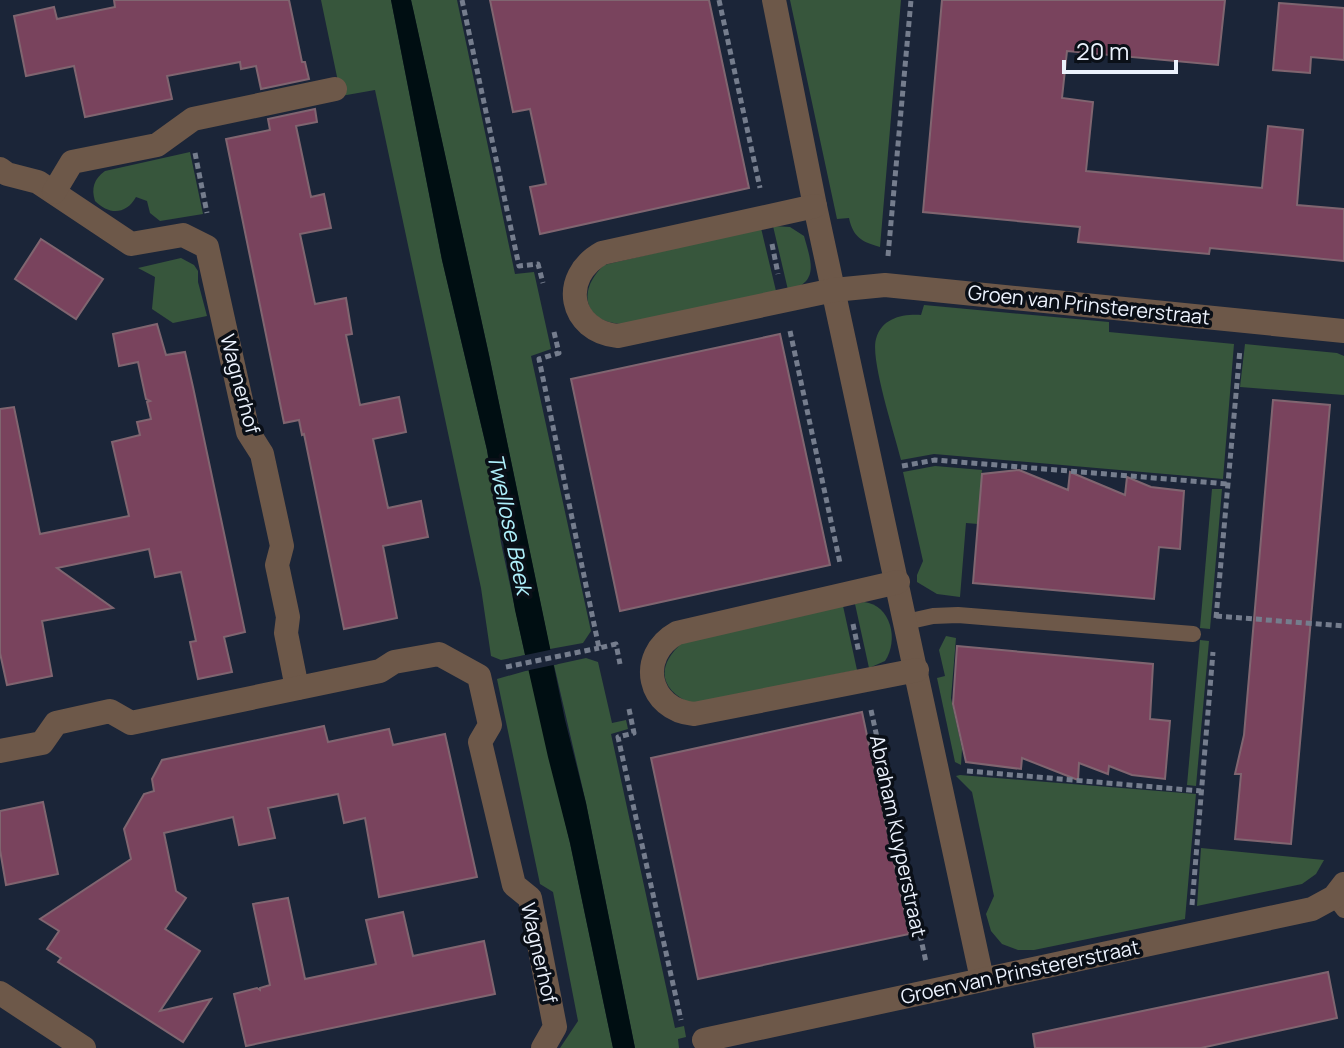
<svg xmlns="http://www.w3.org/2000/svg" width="1344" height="1048" font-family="Manrope,sans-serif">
  <rect width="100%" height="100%" fill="#1b2538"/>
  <g fill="#37563c">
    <polygon points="321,0 391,0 442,260 487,450 501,543 525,655 501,660 491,656 481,588 375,90 341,96"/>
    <polygon points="411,0 457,0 515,274 534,272 551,349 531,356 591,631 583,643 550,649 489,355"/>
    <path d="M 790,0 L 901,0 L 880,247 C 862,242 853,237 849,218 L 837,219 Z"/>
    <path d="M 190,152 L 203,214 L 160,221 L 150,213 L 147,201 L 136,197 C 126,215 109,215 95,201 C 91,188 94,179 105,171 Z"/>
    <path d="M 773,226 L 790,227 L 804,236 C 811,261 820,283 788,290 Z"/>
    <path d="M 761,228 L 776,291 L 624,325 C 616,323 604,322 598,317 C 578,301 590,278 604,265 Z"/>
    <polygon points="181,258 194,265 198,271 198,282 207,316 173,323 152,309 155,277 138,268"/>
    <path d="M 924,305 L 1109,322 L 1109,332 L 1234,344 L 1223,479 L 934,454 L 901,460 C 895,435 870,360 876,339 C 882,318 902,314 921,315 Z"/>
    <polygon points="1245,344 1337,353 1344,356 1344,395 1240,387"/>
    <polygon points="935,466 982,470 978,524 966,523 960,597 937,594 917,582 917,575 923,561 903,472"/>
    <polygon points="1212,489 1222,489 1210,629 1200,628"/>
    <path d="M 864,602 C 891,605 899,640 885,661 L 869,668 L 855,604 Z"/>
    <path d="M 843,606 L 857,670 L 692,704 C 660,690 655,667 682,643 Z"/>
    <polygon points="946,636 956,638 951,698 962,749 961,765 955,762 937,678 945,676 939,650"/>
    <polygon points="1200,640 1209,641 1196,786 1187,785"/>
    <polygon points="586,658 598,662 612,723 626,720 628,729 611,734 675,1028 684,1026 686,1037 678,1039 679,1048 635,1048 586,803 554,665"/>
    <polygon points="529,670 570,843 613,1048 560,1048 578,1021 553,892 540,884 497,679"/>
    <polygon points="960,775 1196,794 1185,919 1034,950 1018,950 1002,944 991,931 986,914 994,896 972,792 956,776"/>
    <polygon points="1201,848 1324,860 1316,874 1302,884 1197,906"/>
  </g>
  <polygon fill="#000e12" points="391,0 411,0 414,13 489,355 565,720 586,803 635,1048 613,1048 570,843 548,757 515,610 487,450 442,260"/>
  <polygon fill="#1b2538" points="554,649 558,664 525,671 521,656"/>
  <g fill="#79435d" stroke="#806570" stroke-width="2">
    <polygon points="114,0 289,0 302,62 305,62 309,79 261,89 256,66 241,69 240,62 167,76 172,99 85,117 74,66 26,76 14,16 54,7 57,19 115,7"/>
    <polygon points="490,0 709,0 749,188 540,234 530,187 546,184 530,109 513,112"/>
    <polygon points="942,0 1225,0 1218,65 1067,51 1062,98 1093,102 1086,171 1262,188 1268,126 1303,130 1297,205 1344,209 1344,261 1210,248 1209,254 1078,242 1080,227 923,212"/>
    <polygon points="1279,3 1344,8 1344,60 1311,57 1310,73 1273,70"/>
    <polygon points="315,109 317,122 296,126 311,197 324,194 331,228 300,234 315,304 346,298 352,334 346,335 360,405 399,397 406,432 373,439 388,508 421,501 428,537 383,546 397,618 344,629 304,434 302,435 299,420 284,423 226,139 270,130 268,119"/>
    <polygon points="41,239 103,279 76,319 15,279"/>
    <polygon points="157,324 166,355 185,352 193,387 245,632 224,637 232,672 198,679 190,642 196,641 181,572 155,577 149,549 57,568 113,608 42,621 52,676 7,685 0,653 0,409 14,407 40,534 129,516 112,442 140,435 137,422 151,419 147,402 150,401 146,399 138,362 119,366 113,334"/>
    <polygon points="780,334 830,565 620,611 571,379"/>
    <polygon points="1273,400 1330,405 1291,844 1235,839 1241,774 1235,774 1244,735"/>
    <polygon points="1019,470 1068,490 1070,472 1125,495 1127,477 1151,487 1184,491 1180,549 1159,547 1154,599 973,583 982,474"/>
    <polygon points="957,646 1153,664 1150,719 1170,721 1165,779 1132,775 1109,766 1108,774 1079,763 1078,780 1022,758 1021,769 966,762 953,704"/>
    <polygon points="862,712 909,934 698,979 651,758"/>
    <polygon points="324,726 328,742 389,729 393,745 445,734 477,877 379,897 365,818 344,823 338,794 268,808 275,838 239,845 233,817 164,833 176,891 186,898 165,929 200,951 160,1011 211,999 183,1042 58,962 61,958 47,949 59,931 40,919 131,859 124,829 144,794 154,791 152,779 162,760"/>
    <polygon points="43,802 58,874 6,885 0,850 0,811"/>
    <polygon points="288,898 305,979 376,964 366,920 403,912 413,956 484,941 495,994 246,1046 234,994 257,988 260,990 260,988 270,985 253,904"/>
    <polygon points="1328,972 1337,1018 1201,1048 1035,1048 1033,1034"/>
  </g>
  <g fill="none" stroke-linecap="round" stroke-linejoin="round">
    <g stroke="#757d8d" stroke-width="5" stroke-dasharray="6 4" stroke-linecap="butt">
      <polyline points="462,0 519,266 538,264 543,283"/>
      <polyline points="719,0 760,188"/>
      <polyline points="195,153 207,213"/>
      <polyline points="772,244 778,274"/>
      <polyline points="888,256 911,0"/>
      <polyline points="790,331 840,563"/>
      <polyline points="554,332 559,353 539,359 599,648 616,644 620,664"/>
      <polyline points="902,466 935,460 1228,484"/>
      <polyline points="1216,616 1344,626"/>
      <polyline points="1216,618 1240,349"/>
      <polyline points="853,624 859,653"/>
      <polyline points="506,667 599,648"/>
      <polyline points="629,709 634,733 618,737 681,1020"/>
      <polyline points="871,710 926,962"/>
      <polyline points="967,771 1201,791"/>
      <polyline points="1192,905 1213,652"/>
    </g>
    <g stroke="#6d5849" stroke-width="16">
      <polyline points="906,622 933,616 958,615 1193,634"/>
      <polyline points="1334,897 1344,910"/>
    </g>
    <g stroke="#6d5849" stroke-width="24">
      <polyline points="774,0 815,206 982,979"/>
      <polyline points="0,169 7,174 38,182 131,244 183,235 207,247 248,432 262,454 282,546 277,565 288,617 286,633 297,688"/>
      <polyline points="54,192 72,162 157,145 193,119 335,89"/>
      <path d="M 815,206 L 602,253 C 559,277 569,331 618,336 L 834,290 L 885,285 L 1344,331"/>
      <path d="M 898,582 L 677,633 C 636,656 648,710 694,714 L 917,670"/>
      <polyline points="0,751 42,743 56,723 110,711 131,723 380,671 394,662 439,654 479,676 490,725 480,742 514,885 530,898 555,1027 543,1048"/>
      <polyline points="0,993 84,1048"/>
      <polyline points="704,1040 1312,909 1334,897 1344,884"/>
    </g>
  </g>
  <g text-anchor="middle" stroke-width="7" stroke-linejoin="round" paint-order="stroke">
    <g font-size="20" fill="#ecf2fd" stroke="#0a0f17">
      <text transform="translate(1089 305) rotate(6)" y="7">Groen van Prinstererstraat</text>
      <text transform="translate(240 384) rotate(75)" y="7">Wagnerhof</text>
      <text transform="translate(898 836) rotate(78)" y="7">Abraham Kuyperstraat</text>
      <text transform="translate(539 953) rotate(77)" y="7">Wagnerhof</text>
      <text transform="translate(1020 972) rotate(-12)" y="7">Groen van Prinstererstraat</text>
    </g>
    <g font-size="22" font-style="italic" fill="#aff0fb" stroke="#0a0f17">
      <text transform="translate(510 524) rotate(78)" y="8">Twellose Beek</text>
    </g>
  </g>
  <path d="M1064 60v12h112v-12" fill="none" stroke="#ecf2fd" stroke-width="4"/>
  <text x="1076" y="60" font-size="24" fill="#ecf2fd" stroke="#0a0f17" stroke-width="6" paint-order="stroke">20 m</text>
</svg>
